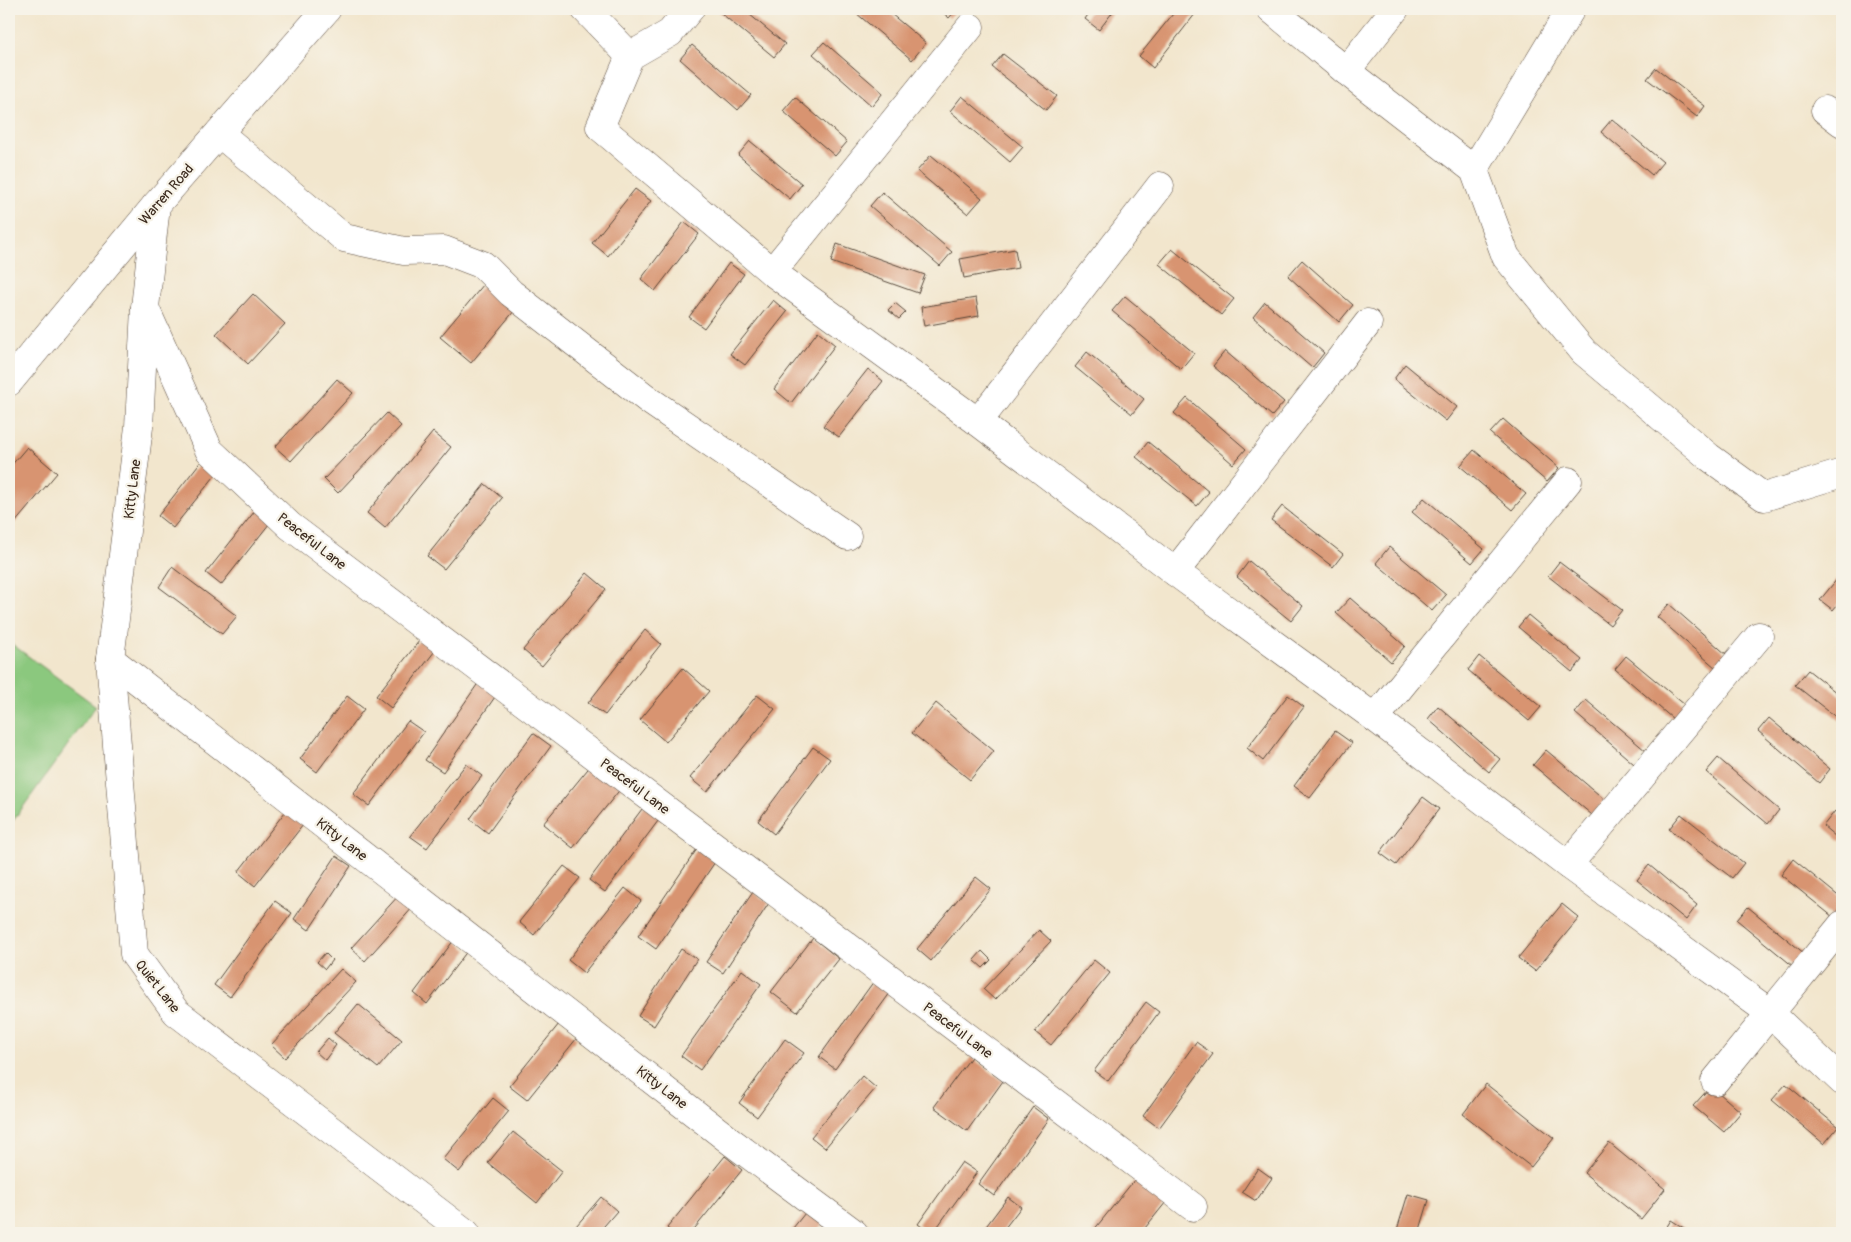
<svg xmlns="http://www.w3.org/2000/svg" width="1851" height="1242" font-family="Pangolin,sans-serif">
  <rect width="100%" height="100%" fill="#f7f3e8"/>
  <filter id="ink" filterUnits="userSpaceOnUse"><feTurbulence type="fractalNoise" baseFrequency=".02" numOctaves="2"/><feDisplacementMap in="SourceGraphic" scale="10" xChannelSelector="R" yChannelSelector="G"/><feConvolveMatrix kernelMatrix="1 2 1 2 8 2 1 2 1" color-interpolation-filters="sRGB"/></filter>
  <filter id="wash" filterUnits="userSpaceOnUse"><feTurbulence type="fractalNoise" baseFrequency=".0096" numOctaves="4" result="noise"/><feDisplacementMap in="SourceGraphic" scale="20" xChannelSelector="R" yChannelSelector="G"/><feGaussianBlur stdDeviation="1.12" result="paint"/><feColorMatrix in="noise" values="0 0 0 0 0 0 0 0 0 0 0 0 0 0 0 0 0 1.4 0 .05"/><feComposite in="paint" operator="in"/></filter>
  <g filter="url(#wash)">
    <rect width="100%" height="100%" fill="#f2e6cd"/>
    <polygon fill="#8bc87e" stroke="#63794e" points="9,642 96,706 13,821 9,818"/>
    <g id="blocks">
      <g fill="#d89471">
        <polygon points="716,9 743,9 785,44 774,57"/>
        <polygon points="859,9 885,9 926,43 912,60 856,13"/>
        <polygon points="939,9 957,9 949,18"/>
        <polygon points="1092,9 1115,9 1099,30 1085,19"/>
        <polygon points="1177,9 1199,9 1153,68 1139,56"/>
        <polygon points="824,42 883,93 872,106 813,54"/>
        <polygon points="692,45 751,95 738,110 680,59"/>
        <polygon points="1003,54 1057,96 1046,110 992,67"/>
        <polygon points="1656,68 1705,106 1697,117 1647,79"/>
        <polygon points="962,96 1023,147 1010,162 950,111"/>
        <polygon points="795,97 847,142 835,156 783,111"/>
        <polygon points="1612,119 1663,162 1652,175 1601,132"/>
        <polygon points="750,141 802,184 790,199 738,155"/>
        <polygon points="931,155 982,198 968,214 917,171"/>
        <polygon points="635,189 651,201 608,256 592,243"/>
        <polygon points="882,192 952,252 940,266 870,206"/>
        <polygon points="684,222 699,234 655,291 641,279"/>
        <polygon points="837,244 925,275 918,293 831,262"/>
        <polygon points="1015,249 1018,268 964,278 960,259"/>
        <polygon points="1172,249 1234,299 1221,315 1159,264"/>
        <polygon points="1302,260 1353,305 1339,322 1288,276"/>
        <polygon points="729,263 744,274 704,328 689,317"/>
        <polygon points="484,284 515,310 471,363 440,337"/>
        <polygon points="253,294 285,324 248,364 216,334"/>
        <polygon points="1125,296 1194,353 1181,369 1112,311"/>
        <polygon points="976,298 979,316 924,326 921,307"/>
        <polygon points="773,300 787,312 745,365 730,354"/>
        <polygon points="1265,302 1324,353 1312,368 1253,317"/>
        <polygon points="895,303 906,312 899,319 888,310"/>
        <polygon points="818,331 835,345 791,403 774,389"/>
        <polygon points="1225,351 1284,402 1272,416 1213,366"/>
        <polygon points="1087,352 1144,399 1132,414 1075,367"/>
        <polygon points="1405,364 1457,407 1446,421 1394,379"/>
        <polygon points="868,369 883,381 839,437 823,426"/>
        <polygon points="337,379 353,393 291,461 275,447"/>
        <polygon points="1187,398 1246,449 1233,464 1174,413"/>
        <polygon points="387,413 401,426 338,493 324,479"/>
        <polygon points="1503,419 1559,468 1547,482 1490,433"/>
        <polygon points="433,432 451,447 385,528 367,513"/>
        <polygon points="1148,442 1209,492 1197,506 1136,457"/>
        <polygon points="27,447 57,473 14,524 9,520 9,468"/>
        <polygon points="1474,450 1526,494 1512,510 1460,466"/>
        <polygon points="202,460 218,472 173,528 158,516"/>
        <polygon points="485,484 502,498 444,569 427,556"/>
        <polygon points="1424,498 1484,549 1472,563 1412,512"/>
        <polygon points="1282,506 1343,554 1333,567 1271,520"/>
        <polygon points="258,507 273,519 221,585 206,573"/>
        <polygon points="1389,547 1446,595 1432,611 1376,563"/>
        <polygon points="1249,561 1303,606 1291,621 1237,577"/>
        <polygon points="1559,562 1622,610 1610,625 1548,576"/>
        <polygon points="172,567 237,616 222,634 159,587"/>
        <polygon points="587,573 606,589 542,666 523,650"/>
        <polygon points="1842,573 1842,599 1833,610 1820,600"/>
        <polygon points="1350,598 1405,646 1391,662 1336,613"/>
        <polygon points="1669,604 1727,655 1716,668 1657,617"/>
        <polygon points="1528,615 1582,660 1572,672 1518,627"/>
        <polygon points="645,630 661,644 605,715 588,703"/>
        <polygon points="423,636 438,647 391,708 376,696"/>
        <polygon points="1479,656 1541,707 1529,721 1468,670"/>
        <polygon points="1626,656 1685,705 1673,719 1615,669"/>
        <polygon points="683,668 709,691 666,742 640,720"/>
        <polygon points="1808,670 1842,697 1842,722 1795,685"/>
        <polygon points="479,682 497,694 443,772 425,760"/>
        <polygon points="757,695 775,709 707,792 690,778"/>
        <polygon points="1288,695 1304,707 1263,761 1247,748"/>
        <polygon points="347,696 364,709 317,772 300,759"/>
        <polygon points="1586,700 1646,751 1634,764 1575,713"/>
        <polygon points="936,703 994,751 970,780 912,733"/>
        <polygon points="1438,706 1500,759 1489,772 1428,719"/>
        <polygon points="1769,718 1830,769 1819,783 1758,731"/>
        <polygon points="408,721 424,732 369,806 353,794"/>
        <polygon points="1335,731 1352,743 1310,798 1294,786"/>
        <polygon points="533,733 551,746 488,833 470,819"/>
        <polygon points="813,747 830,759 774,834 758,821"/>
        <polygon points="1546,750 1605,800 1592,815 1533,765"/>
        <polygon points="1718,758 1779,810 1768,824 1706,772"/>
        <polygon points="466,764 482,776 427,848 410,836"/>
        <polygon points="592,764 622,787 573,848 543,824"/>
        <polygon points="1423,797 1439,809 1396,865 1380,853"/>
        <polygon points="645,805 661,817 605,892 589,880"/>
        <polygon points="1835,811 1842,817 1842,842 1823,826"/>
        <polygon points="285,812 303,825 255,886 238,872"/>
        <polygon points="1681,814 1744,863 1732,878 1669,829"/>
        <polygon points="697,849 715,862 656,949 638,936"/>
        <polygon points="336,856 351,866 309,930 294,919"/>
        <polygon points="1793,859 1842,899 1842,906 1833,917 1781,875"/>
        <polygon points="1649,865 1697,905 1686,920 1637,880"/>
        <polygon points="564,866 580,878 534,935 519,922"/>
        <polygon points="976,877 991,889 931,961 917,949"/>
        <polygon points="625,888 641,901 584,973 568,960"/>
        <polygon points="753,892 769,903 723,973 706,962"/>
        <polygon points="400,894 414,906 365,961 351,948"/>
        <polygon points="275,901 292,913 230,997 214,985"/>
        <polygon points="1562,904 1579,918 1535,971 1518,958"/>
        <polygon points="1748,907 1805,954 1794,967 1737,920"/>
        <polygon points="1039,930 1051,941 995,1000 983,989"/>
        <polygon points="813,938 839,959 797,1012 771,992"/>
        <polygon points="454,940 468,950 427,1004 414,993"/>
        <polygon points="681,949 697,959 654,1026 638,1016"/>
        <polygon points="982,951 991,960 983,968 974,960"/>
        <polygon points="325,953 332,960 325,969 317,962"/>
        <polygon points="1094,960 1110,973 1051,1045 1035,1032"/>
        <polygon points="341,969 356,982 285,1058 271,1045"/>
        <polygon points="742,970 761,984 700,1070 681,1056"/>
        <polygon points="874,981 890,993 835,1069 819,1057"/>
        <polygon points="1146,1002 1159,1012 1108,1081 1094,1071"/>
        <polygon points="358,1004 402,1040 378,1068 334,1033"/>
        <polygon points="559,1024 577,1038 527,1100 509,1086"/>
        <polygon points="328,1038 336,1045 325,1060 316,1052"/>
        <polygon points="785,1039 804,1053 757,1117 739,1103"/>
        <polygon points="1196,1042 1213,1054 1159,1128 1143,1116"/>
        <polygon points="971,1057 1003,1081 967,1131 934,1107"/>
        <polygon points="862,1076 876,1088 825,1148 811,1137"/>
        <polygon points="1486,1084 1554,1138 1531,1167 1463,1114"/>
        <polygon points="1786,1084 1838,1127 1824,1144 1772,1100"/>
        <polygon points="1711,1086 1741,1112 1724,1132 1693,1106"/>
        <polygon points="493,1098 509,1111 459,1172 443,1159"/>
        <polygon points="1033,1107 1049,1119 994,1196 978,1184"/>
        <polygon points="513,1132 562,1171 537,1203 488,1163"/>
        <polygon points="1609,1143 1665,1189 1641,1219 1584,1173"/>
        <polygon points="725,1156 742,1170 691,1233 673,1233 667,1228"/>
        <polygon points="962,1162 977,1172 933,1233 930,1233 918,1224"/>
        <polygon points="1258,1168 1272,1178 1256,1201 1242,1192"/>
        <polygon points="1136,1178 1166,1202 1141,1233 1095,1233 1093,1231"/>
        <polygon points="1408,1194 1429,1200 1419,1233 1396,1233"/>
        <polygon points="601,1197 617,1211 598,1233 570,1233"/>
        <polygon points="1008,1197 1021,1207 1001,1233 981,1233"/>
        <polygon points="809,1208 825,1221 815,1233 789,1233"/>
        <polygon points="1671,1220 1692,1233 1663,1233"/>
      </g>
    </g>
  </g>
  <g filter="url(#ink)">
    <use href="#blocks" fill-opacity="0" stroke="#564638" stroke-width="1"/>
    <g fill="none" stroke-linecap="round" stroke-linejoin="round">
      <g stroke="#564638" stroke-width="29">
        <g id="minor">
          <polyline points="585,9 630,56"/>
          <polyline points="690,9 670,33 630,56 600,127 772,272 978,422 1175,572 1375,718 1568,865 1769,1012 1842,1081"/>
          <polyline points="1271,9 1346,71 1474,170 1506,257 1584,352 1709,457 1764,497 1839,474 1842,476"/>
          <polyline points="1346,71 1395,9"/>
          <polyline points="1825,110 1842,123"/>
          <polyline points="219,133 344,238 404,251 444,250 483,265 511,293 650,401 847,536"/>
          <polyline points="1474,170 1571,9"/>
          <polyline points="156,205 145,308 139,427 110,659 733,1143 854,1233"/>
          <polyline points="772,272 970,27"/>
          <polyline points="145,308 209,450 290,526 1193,1207"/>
          <polyline points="9,382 156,205 327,9"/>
          <polyline points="978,422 1160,186"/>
          <polyline points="1175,572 1368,323"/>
          <polyline points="110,659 134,954 176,1012 466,1233"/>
          <polyline points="1375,718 1568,481"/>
          <polyline points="1568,865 1759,636"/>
          <polyline points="1715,1081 1842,925"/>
        </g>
      </g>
      <use href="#minor" stroke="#fff" stroke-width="28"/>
    </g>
  </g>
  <g text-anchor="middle" stroke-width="4.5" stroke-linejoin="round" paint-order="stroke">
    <g font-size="14" fill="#3b2a1e" stroke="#f7f3e8">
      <text transform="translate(166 194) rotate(-49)" y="5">Warren Road</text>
      <text transform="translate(132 489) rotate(-83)" y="5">Kitty Lane</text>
      <text transform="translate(312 541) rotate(38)" y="5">Peaceful Lane</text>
      <text transform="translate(635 786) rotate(37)" y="5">Peaceful Lane</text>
      <text transform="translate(342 839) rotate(38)" y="5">Kitty Lane</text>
      <text transform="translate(158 986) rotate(52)" y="5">Quiet Lane</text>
      <text transform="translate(958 1030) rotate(37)" y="5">Peaceful Lane</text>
      <text transform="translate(662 1087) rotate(38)" y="5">Kitty Lane</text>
    </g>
  </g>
  <rect width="1851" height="1242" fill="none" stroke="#f7f3e8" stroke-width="30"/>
</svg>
